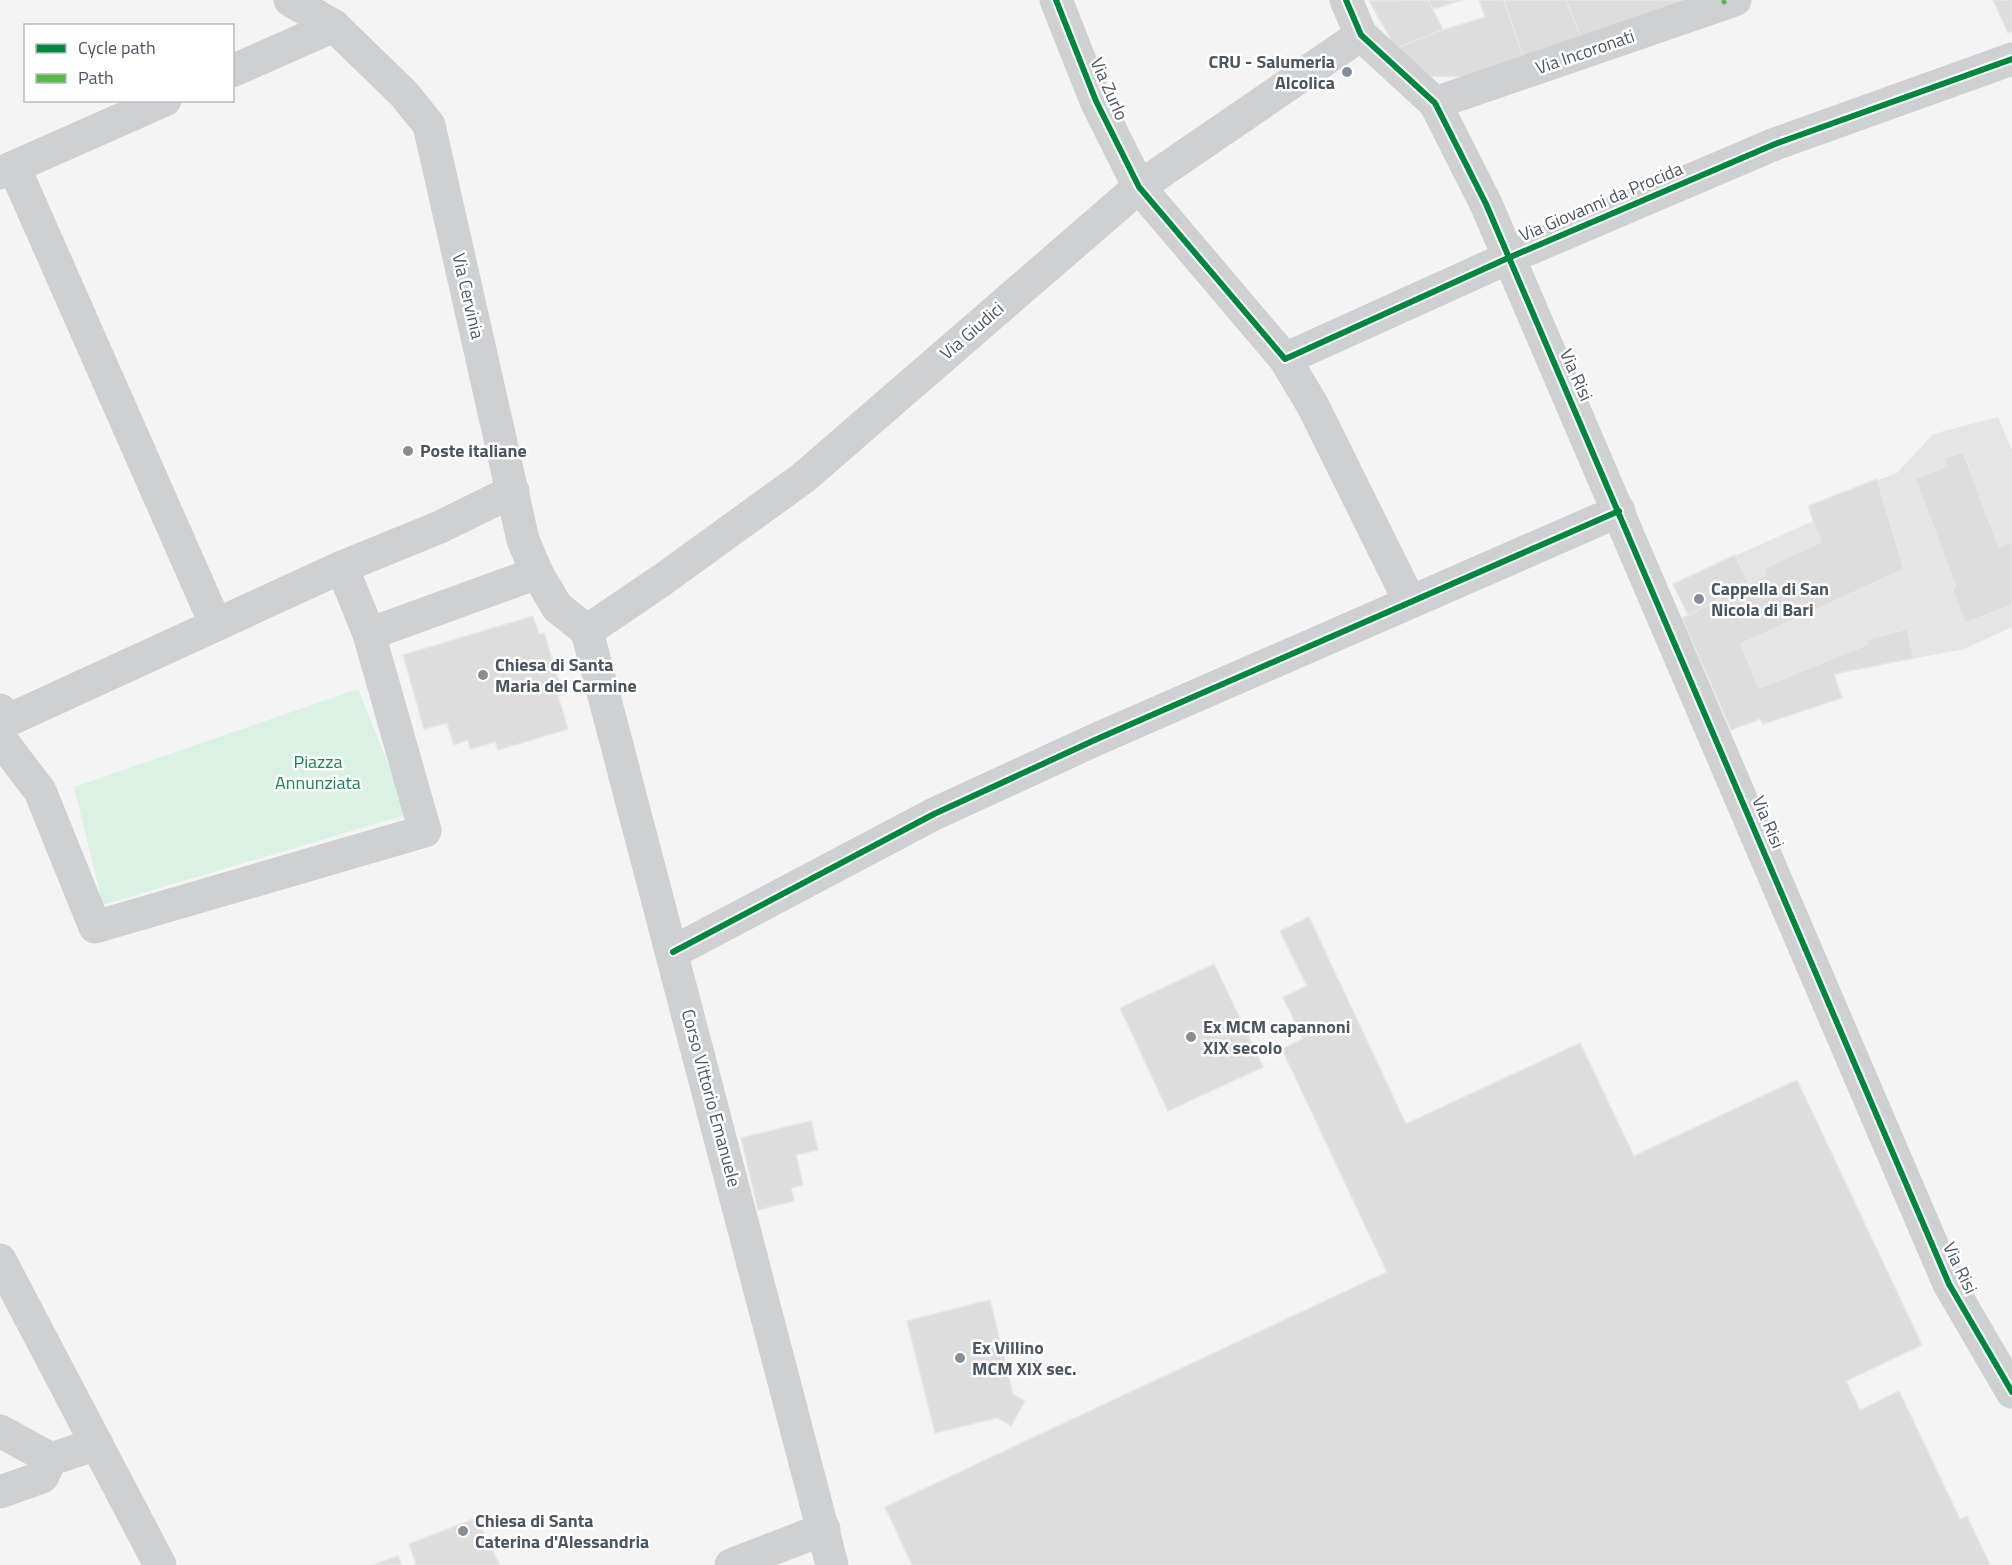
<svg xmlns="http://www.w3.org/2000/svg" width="2012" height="1565" font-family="'Titillium Web',sans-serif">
  <rect width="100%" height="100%" fill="#f4f4f4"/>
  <polygon fill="#e6e5e6" points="1998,417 2012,450 2012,627 1964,649 1834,674 1842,698 1763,724 1760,719 1731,730 1682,618 1688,615 1673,584 1813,521 1808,506 1897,473 1933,434"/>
  <polygon fill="#d9f2e3" points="358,689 408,814 103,905 74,787"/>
  <g fill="#ddddde" stroke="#e5e6e7" stroke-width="1.5">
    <polygon points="1428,0 1463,0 1433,9"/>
    <polygon points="1428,0 1443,30 1396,48 1369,1"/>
    <polygon points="1479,0 1504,0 1525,61 1474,77 1420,76 1396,48 1443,30 1485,17"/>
    <polygon points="1504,0 1566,0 1582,40 1525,61"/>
    <polygon points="1566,0 1688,0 1582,40"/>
    <polygon points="1993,0 2012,0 2012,31 2008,33"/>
    <polygon points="1963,452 1999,547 2012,542 2012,605 1965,623 1952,589 1956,587 1915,478 1947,466 1944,458"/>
    <polygon points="1877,479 1904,569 1741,644 1759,688 1868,644 1867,639 1907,629 1914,658 1834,674 1842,698 1763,724 1760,719 1731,730 1682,618 1766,575 1763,569 1821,542 1808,506"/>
    <polygon points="1735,555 1749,583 1688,615 1673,584"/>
    <polygon points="533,616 539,634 544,633 563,695 558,696 568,729 498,750 495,742 470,749 468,740 454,745 447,723 424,729 403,655"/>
    <polygon points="1309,917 1406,1124 1580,1043 1634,1156 1797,1080 1922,1345 1846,1381 1860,1410 1899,1391 1960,1519 1967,1516 1990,1565 912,1565 885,1507 1387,1272 1282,1049 1303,1039 1283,997 1307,986 1280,931"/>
    <polygon points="1214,964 1263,1067 1168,1111 1120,1008"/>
    <polygon points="811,1121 818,1150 796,1155 803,1185 791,1188 794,1201 758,1210 741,1138"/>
    <polygon points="990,1300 1013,1394 1025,1401 1011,1426 997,1418 935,1433 907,1321"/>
    <polygon points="476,1518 500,1565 416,1565 409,1544"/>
    <polygon points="398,1556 402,1565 373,1565"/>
  </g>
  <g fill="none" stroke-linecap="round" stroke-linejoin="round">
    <g stroke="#ced0d2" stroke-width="33">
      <polyline points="290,0 334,26 404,94 429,125 523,540 537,573 557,607 587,631"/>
      <polyline points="1056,0 1096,101 1139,187 1285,359 1508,258 1775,144 2012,59"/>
      <polyline points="1346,0 1361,35 1435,103 1486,204 1949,1284 2012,1392"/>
      <polyline points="232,71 334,26"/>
      <polyline points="1435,103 1735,0"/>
      <polyline points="14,167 216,625"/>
      <polyline points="0,173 165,100"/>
      <polyline points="1285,359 1313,406 1410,602"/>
      <polyline points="342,567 369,634"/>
      <polyline points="587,631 662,580 803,478 1139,187 1361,35"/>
      <polyline points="587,631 832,1565"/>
      <polyline points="0,710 11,719 342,567 440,527 513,491"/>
      <polyline points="0,747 5,745 40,791 95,927 425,831 369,634 537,573"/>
      <polyline points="673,952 934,814 1097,739 1619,511"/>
      <polyline points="0,1260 160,1565"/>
      <polyline points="0,1431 51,1459"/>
      <polyline points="0,1492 42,1477 51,1459 97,1444"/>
      <polyline points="731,1565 824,1529"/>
    </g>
    <polyline stroke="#58b947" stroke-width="4.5" stroke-dasharray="9 4.5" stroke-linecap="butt" points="1723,0 1725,4"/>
    <g stroke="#fff" stroke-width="10">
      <g id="cycleway">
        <polyline points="1056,0 1096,101 1139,187 1285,359 1508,258 1775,144 2012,59"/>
        <polyline points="1346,0 1361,35 1435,103 1486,204 1949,1284 2012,1392"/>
        <polyline points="673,952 934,814 1097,739 1619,511"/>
      </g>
    </g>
    <use href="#cycleway" stroke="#00873e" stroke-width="6"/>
  </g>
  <g fill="#868d94" stroke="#fff" stroke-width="2">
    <circle cx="1347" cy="72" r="6"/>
    <circle cx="408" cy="451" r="6"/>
    <circle cx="1699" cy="599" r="6"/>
    <circle cx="483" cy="675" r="6"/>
    <circle cx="1191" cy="1037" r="6"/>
    <circle cx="960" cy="1358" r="6"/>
    <circle cx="463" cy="1531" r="6"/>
  </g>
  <g text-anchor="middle" stroke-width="5" stroke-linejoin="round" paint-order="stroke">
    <g font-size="18" fill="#4a5661" stroke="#fff">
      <text transform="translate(1585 52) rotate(-19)" y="6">Via Incoronati</text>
      <text transform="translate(1109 89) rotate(66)" y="6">Via Zurlo</text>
      <text transform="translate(1601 202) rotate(-23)" y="6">Via Giovanni da Procida</text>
      <text transform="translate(468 296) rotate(77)" y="6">Via Cervinia</text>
      <text transform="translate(972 331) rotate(-41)" y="6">Via Giudici</text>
      <text transform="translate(1576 375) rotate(66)" y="6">Via Risi</text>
      <text transform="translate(1768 822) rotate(67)" y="6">Via Risi</text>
      <text transform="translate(711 1098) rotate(75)" y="6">Corso Vittorio Emanuele</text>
      <text transform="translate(1960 1268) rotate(64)" y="6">Via Risi</text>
    </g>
    <g font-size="18" font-weight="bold" fill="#4a5661" stroke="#fff" text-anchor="start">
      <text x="1335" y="68" text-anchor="end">CRU - Salumeria<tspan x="1335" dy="21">Alcolica</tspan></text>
      <text x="420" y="457">Poste italiane</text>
      <text x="1711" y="595">Cappella di San<tspan x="1711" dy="21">Nicola di Bari</tspan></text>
      <text x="495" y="671">Chiesa di Santa<tspan x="495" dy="21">Maria del Carmine</tspan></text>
      <text x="1203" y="1033">Ex MCM capannoni<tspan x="1203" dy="21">XIX secolo</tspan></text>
      <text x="972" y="1354">Ex Villino<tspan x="972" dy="21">MCM XIX sec.</tspan></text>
      <text x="475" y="1527">Chiesa di Santa<tspan x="475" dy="21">Caterina d'Alessandria</tspan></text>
    </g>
    <g font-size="18" fill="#17864f" stroke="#fff">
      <text x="318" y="768">Piazza<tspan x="318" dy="21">Annunziata</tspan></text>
    </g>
  </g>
  <rect x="24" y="24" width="210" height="78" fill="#ffffff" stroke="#b7bbc0" stroke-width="1.5"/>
  <rect x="36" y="44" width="30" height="9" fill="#00873e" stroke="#b7bbc0" stroke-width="1.5"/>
  <text x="78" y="54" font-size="18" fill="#4a5661">Cycle path</text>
  <rect x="36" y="74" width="30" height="9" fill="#58b947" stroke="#b7bbc0" stroke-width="1.5"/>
  <text x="78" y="84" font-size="18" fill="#4a5661">Path</text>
</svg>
